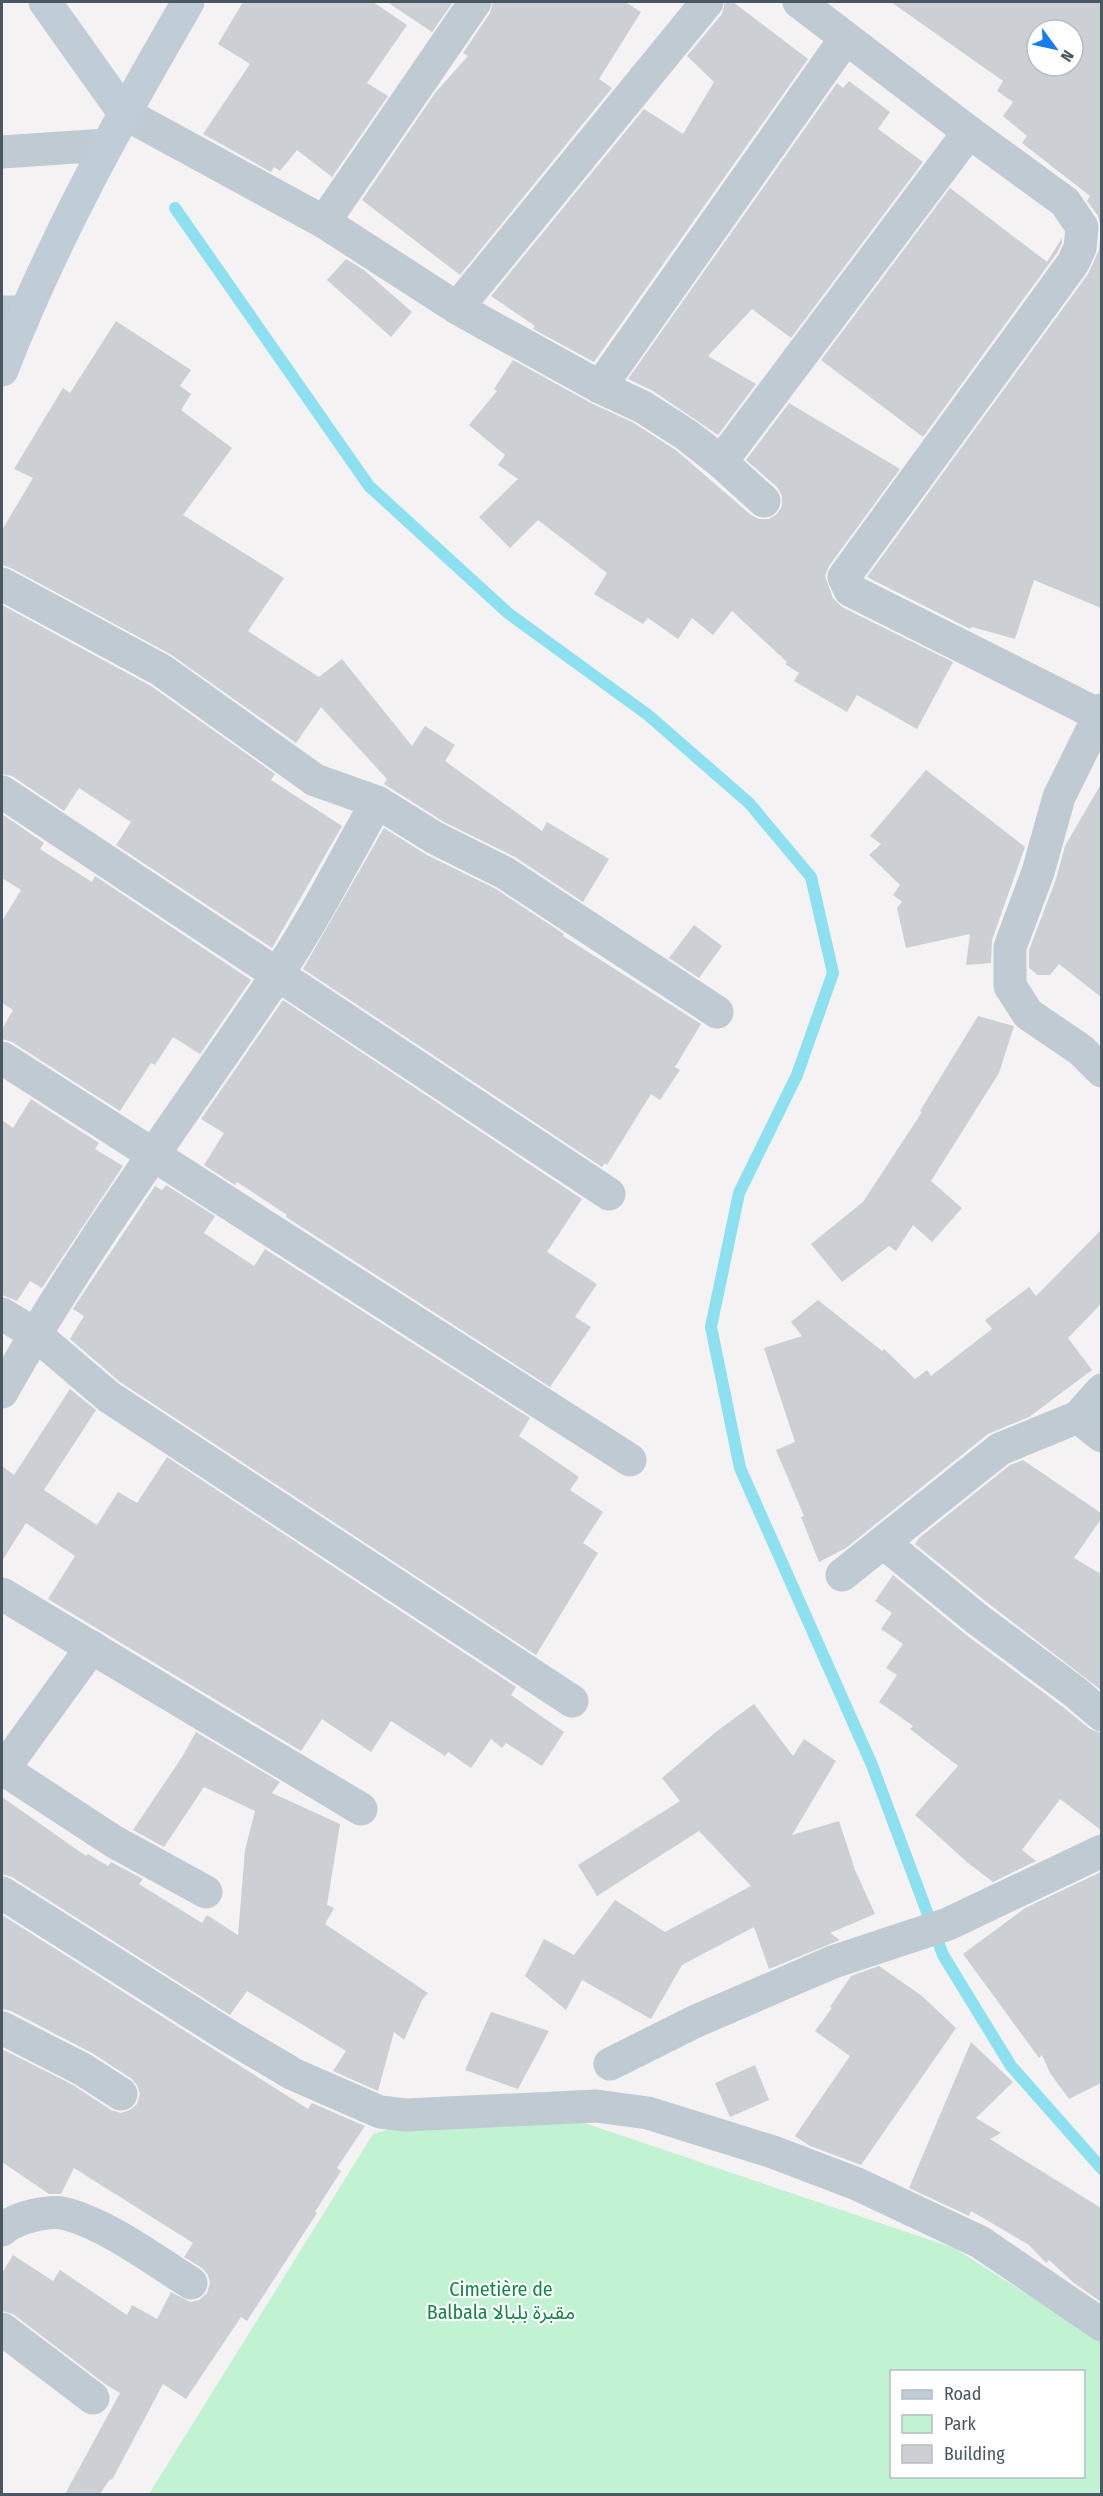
<svg xmlns="http://www.w3.org/2000/svg" width="1103" height="2496" font-family="'Fira Sans Condensed','Noto Sans Arabic',sans-serif">
  <rect width="100%" height="100%" fill="#f4f2f2"/>
  <path fill="#c1f2d1" fill-rule="evenodd" d="M 501,2095 L 954,2248 L 1101,2341 L 1101,2494 L 149,2494 L 373,2134 ZM 892,2372 L 1084,2372 L 1084,2476 L 892,2476 Z"/>
  <g fill="none" stroke-linecap="round" stroke-linejoin="round">
    <polyline stroke="#8de0ef" stroke-width="12" points="175,208 369,486 508,613 648,715 749,803 811,877 833,973 797,1075 739,1193 711,1327 740,1468 872,1765 943,1955 1011,2066 1102,2169"/>
  </g>
  <g fill="#ccd0d5" fill-rule="evenodd">
    <polygon points="243,2 373,2 407,25 367,83 388,96 332,177 297,150 280,171 274,167 271,172 203,134 250,64 218,44"/>
    <polygon points="387,2 453,2 432,32"/>
    <polygon points="493,2 625,2 641,12 599,79 612,88 460,275 362,200 435,93 468,56 463,53 490,13"/>
    <polygon points="725,2 733,2 808,59 594,362 533,329 535,326 491,296 644,109 683,134 714,82 687,56 722,14"/>
    <path d="M 891,2 L 1101,2 L 1101,608 L 1034,580 L 1015,639 L 972,627 L 970,629 L 867,577 L 1088,274 L 1099,250 L 1101,228 L 1098,216 L 1087,201 L 1090,196 L 1022,143 L 1027,136 L 1003,116 L 1013,102 L 997,91 L 1003,81 ZM 1037,30 L 1073,30 L 1073,66 L 1037,66 Z"/>
    <polygon points="849,81 890,112 878,129 923,162 791,338 752,309 708,356 756,384 718,435 653,391 628,379 837,83 843,88"/>
    <polygon points="950,188 1047,262 1062,238 1062,243 1057,253 923,437 821,360"/>
    <polygon points="346,259 364,270 412,312 391,337 327,280"/>
    <polygon points="116,321 191,370 180,386 191,394 181,410 232,448 183,515 284,578 248,631 319,677 342,659 412,746 425,726 455,745 445,761 542,831 547,822 609,859 583,902 515,857 444,822 384,784 387,779 321,707 296,743 170,654 11,568 2,565 2,530 33,478 14,469 63,388 70,393"/>
    <polygon points="513,360 591,403 634,423 677,451 751,515 759,519 769,519 777,514 782,506 782,496 777,487 746,460 789,403 900,469 829,566 825,576 833,598 842,607 953,662 917,729 857,695 847,712 794,681 799,673 785,664 787,662 732,611 713,635 692,618 678,639 648,618 643,624 594,594 607,573 538,520 510,548 479,517 518,479 498,465 505,455 469,425 497,391 494,389"/>
    <polygon points="2,605 151,686 275,774 271,780 342,826 272,948 116,845 131,822 79,788 64,811 12,776 2,774"/>
    <polygon points="926,770 1025,847 992,940 991,963 966,965 970,934 906,948 897,908 902,902 893,895 900,885 869,855 881,844 870,836"/>
    <polygon points="1101,784 1101,997 1059,964 1050,975 1038,975 1029,968 1029,950 1056,879 1065,846"/>
    <polygon points="2,814 44,843 40,849 92,882 95,876 251,980 200,1054 173,1037 155,1065 151,1063 120,1111 12,1042 2,1039 2,1029 13,1010 2,1003 2,921 21,890 2,878"/>
    <polygon points="384,828 427,855 496,889 564,934 563,936 701,1024 675,1067 680,1070 660,1100 651,1094 607,1165 605,1163 602,1167 303,969"/>
    <polygon points="694,925 722,946 699,978 669,958"/>
    <polygon points="283,1000 582,1199 547,1252 597,1284 575,1317 591,1327 550,1387 286,1217 287,1215 237,1182 235,1185 204,1165 224,1133 201,1119"/>
    <polygon points="978,1016 1014,1026 999,1073 931,1181 962,1208 932,1242 913,1225 896,1251 889,1246 842,1282 811,1244 863,1202 922,1112 920,1111"/>
    <polygon points="31,1099 99,1143 95,1149 123,1166 42,1288 30,1281 17,1301 2,1295 2,1120 13,1128"/>
    <polygon points="166,1185 215,1216 204,1233 254,1266 265,1249 530,1418 519,1436 579,1477 570,1490 603,1512 583,1543 598,1553 536,1655 120,1382 70,1339 84,1316 73,1309 82,1295 155,1186 162,1190"/>
    <polygon points="1101,1230 1101,1304 1068,1338 1092,1370 1029,1417 988,1434 846,1548 819,1562 801,1517 804,1516 776,1450 795,1442 764,1348 802,1336 791,1322 818,1300 882,1351 884,1349 915,1379 927,1370 931,1376 992,1329 985,1320 1029,1287 1036,1296"/>
    <polygon points="70,1389 96,1410 44,1490 97,1525 118,1492 137,1503 167,1457 516,1687 511,1695 564,1732 542,1766 506,1743 502,1748 491,1739 471,1768 448,1752 445,1756 391,1721 371,1752 322,1719 301,1751 48,1599 75,1556 26,1523 2,1561 2,1466 14,1475"/>
    <polygon points="1023,1460 1101,1513 1101,1519 1074,1558 1101,1574 1101,1690 989,1604 915,1544 919,1538 1010,1465"/>
    <polygon points="893,1575 965,1634 1063,1707 1090,1729 1101,1733 1101,1830 1060,1799 1022,1850 1036,1861 993,1882 968,1863 915,1815 958,1766 910,1729 913,1726 879,1702 897,1675 886,1668 903,1644 881,1629 892,1613 875,1601"/>
    <polygon points="754,1704 793,1756 804,1739 836,1761 792,1835 839,1821 855,1870 875,1914 830,1933 840,1940 769,1969 754,1927 682,1965 651,2019 582,1980 566,2010 525,1976 544,1939 574,1955 615,1900 665,1932 751,1886 699,1831 597,1896 578,1865 680,1801 662,1778 717,1731"/>
    <polygon points="196,1732 280,1782 272,1793 340,1824 327,1905 334,1908 325,1924 428,1993 422,2000 404,2040 394,2032 378,2091 333,2071 346,2051 247,1991 230,2015 12,1877 2,1874 2,1797 86,1856 88,1854 108,1866 111,1862 143,1879 139,1884 202,1923 207,1915 238,1935 245,1850 255,1811 204,1787 164,1847 133,1830 182,1757"/>
    <polygon points="1101,1872 1101,2083 1069,2099 1050,2073 1042,2055 1039,2058 963,1954 1025,1908"/>
    <polygon points="2,1915 308,2109 312,2103 365,2126 337,2168 341,2171 315,2212 317,2213 247,2321 241,2317 186,2399 163,2384 112,2480 110,2479 100,2494 65,2494 120,2393 105,2384 13,2314 2,2311 2,2273 13,2255 53,2281 60,2270 127,2315 132,2305 157,2319 171,2292 190,2302 199,2300 207,2293 210,2283 208,2275 202,2268 184,2257 193,2243 74,2168 61,2194 49,2194 2,2162 2,2049 73,2085 111,2110 121,2113 130,2110 137,2104 140,2094 137,2085 132,2079 92,2053 11,2011 2,2009"/>
    <polygon points="879,1966 922,1996 956,2028 861,2165 810,2146 795,2136 850,2056 815,2031 832,2008 830,2007 851,1976"/>
    <polygon points="491,2012 549,2031 518,2089 465,2070"/>
    <polygon points="971,2042 1013,2082 976,2118 1001,2133 990,2139 1101,2208 1101,2302 1074,2283 1049,2260 1046,2263 1029,2245 971,2211 969,2216 909,2188"/>
    <polygon points="755,2065 769,2100 730,2117 715,2083"/>
  </g>
  <g fill="none" stroke-linecap="round" stroke-linejoin="round">
    <g stroke="#c0cad2" stroke-width="33">
      <polyline points="799,2 969,132 1065,202 1082,227 1080,248 1073,263 844,577 850,590 1099,715"/>
      <polyline points="124,113 324,222 457,308 600,387 643,407 688,436 721,462 764,501"/>
      <polyline points="2,152 106,145"/>
      <polyline points="324,222 475,2"/>
      <polyline points="457,308 707,2"/>
      <polyline points="2,312 25,312"/>
      <polyline points="600,387 845,39"/>
      <polyline points="721,462 969,132"/>
      <polyline points="2,584 161,670 315,780 377,802 435,838 505,873 717,1012"/>
      <polyline points="1102,710 1059,797 1038,872 1010,947 1010,986 1028,1014 1081,1050 1102,1071"/>
      <polyline points="2,792 609,1194"/>
      <polyline points="2,1058 630,1460"/>
      <polyline points="2,1314 35,1334 109,1397 572,1701"/>
      <path d="M 2,1392 C 83,1247 184,1114 277,975 C 314,920 344,860 377,802"/>
      <polyline points="1078,1417 1102,1436"/>
      <polyline points="884,1543 977,1619 1075,1692 1102,1715"/>
      <polyline points="842,1575 1000,1449 1078,1417 1102,1390"/>
      <polyline points="2,1594 361,1809"/>
      <polyline points="3,1769 113,1841 206,1892"/>
      <polyline points="2,1771 92,1647"/>
      <polyline points="2,1893 227,2035 293,2074 380,2112 406,2115 596,2106 648,2113 773,2152 857,2184 980,2242 1102,2325"/>
      <polyline points="2,2028 82,2069 121,2094"/>
      <polyline points="610,2064 694,2022 833,1962 948,1924 1102,1851"/>
      <path d="M 2,2230 C 14,2218 50,2209 67,2214 C 111,2227 151,2258 191,2283"/>
      <polyline points="2,2329 93,2398"/>
    </g>
    <g stroke="#c0ccd6" stroke-width="33">
      <polyline points="45,2 124,113"/>
      <path d="M 2,370 C 52,241 119,121 188,2"/>
    </g>
  </g>
  <g text-anchor="middle" stroke-width="4.5" stroke-linejoin="round" paint-order="stroke">
    <g font-size="20" fill="#158748" stroke="#fff">
      <text x="501" y="2296">Cimetière de<tspan x="501" dy="23">Balbala مقبرة بلبالا</tspan></text>
    </g>
  </g>
  <rect width="1103" height="2496" fill="none" stroke="#495761" stroke-width="6"/>
  <rect x="890" y="2370" width="195" height="108" fill="#ffffff" stroke="#b6bcc0" stroke-width="1.5"/>
  <rect x="902" y="2390" width="30" height="9" fill="#c0ccd6" stroke="#b6bcc0" stroke-width="1.5"/>
  <text x="944" y="2400" font-size="18" fill="#495761">Road</text>
  <rect x="902" y="2415" width="30" height="18" fill="#c1f2d1" stroke="#b6bcc0" stroke-width="1.5"/>
  <text x="944" y="2430" font-size="18" fill="#495761">Park</text>
  <rect x="902" y="2445" width="30" height="18" fill="#ccd0d5" stroke="#b6bcc0" stroke-width="1.5"/>
  <text x="944" y="2460" font-size="18" fill="#495761">Building</text>
  <g transform="translate(1055 48) rotate(123)"><circle r="28" fill="#ffffff" stroke="#b6bcc0" stroke-width="1.5"/>
  <path d="M0-4.5L10 22L0 15L-10 22Z" fill="#157eec"/>
  <text y="-9" font-size="16" font-weight="bold" text-anchor="middle" fill="#495761">N</text>
  </g>
</svg>
